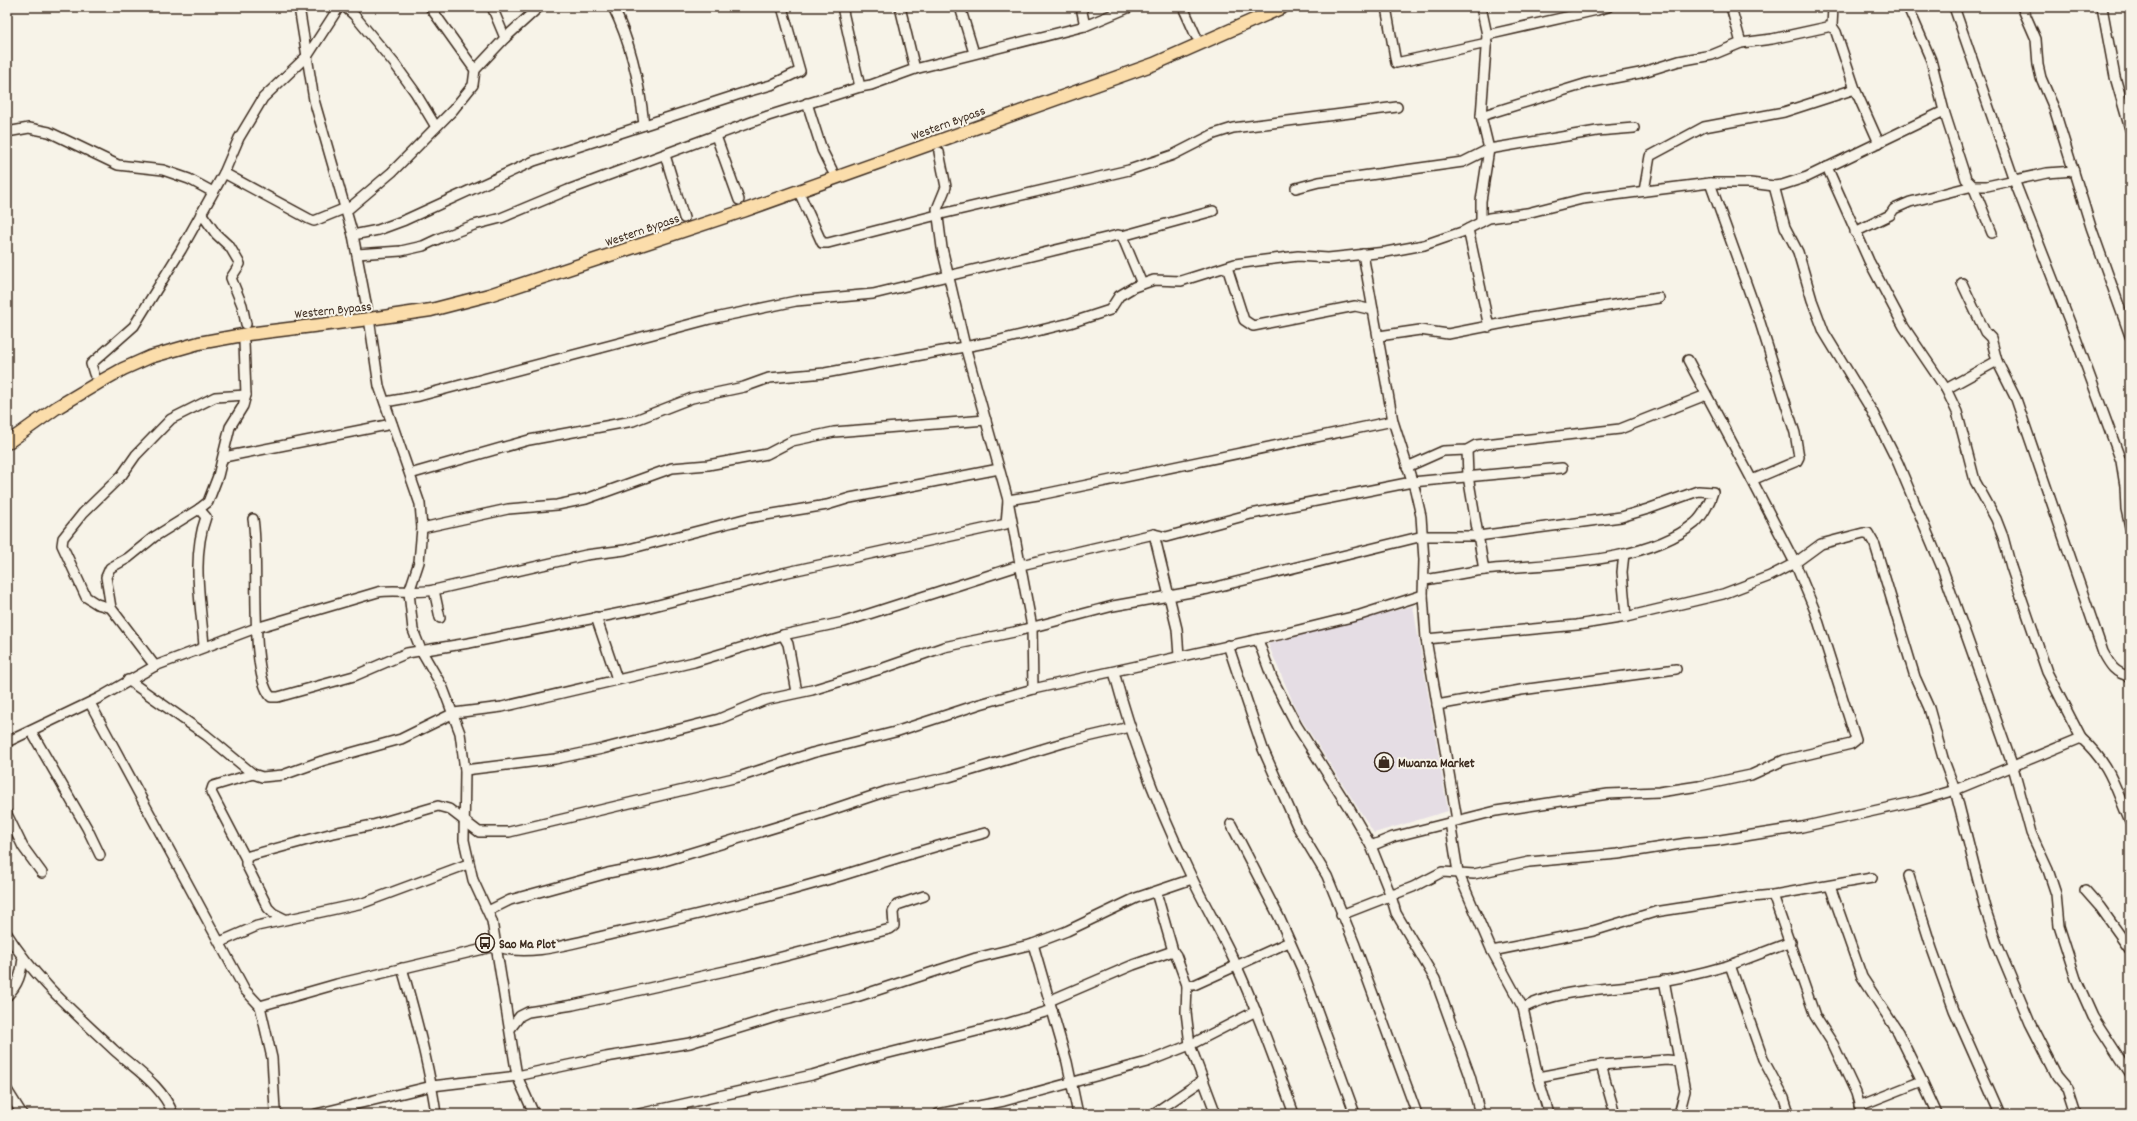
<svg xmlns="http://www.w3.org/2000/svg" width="2137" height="1121" font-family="Dekko,sans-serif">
  <rect width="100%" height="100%" fill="#f7f3e8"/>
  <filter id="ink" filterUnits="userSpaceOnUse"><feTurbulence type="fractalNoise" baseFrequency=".025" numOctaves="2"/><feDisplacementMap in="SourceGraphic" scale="8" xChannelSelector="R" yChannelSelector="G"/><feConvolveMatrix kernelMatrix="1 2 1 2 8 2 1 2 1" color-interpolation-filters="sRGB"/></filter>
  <g filter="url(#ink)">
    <polygon fill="#e5dde4" points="1413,606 1448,811 1374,833 1298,714 1268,644"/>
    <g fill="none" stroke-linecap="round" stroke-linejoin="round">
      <g stroke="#3b2a1e" stroke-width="12">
        <g id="minor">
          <polyline points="299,7 314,100 346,211 392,172 453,110 473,85 475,70 505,38 539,7"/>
          <polyline points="345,7 354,15 394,63 415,92 436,127"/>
          <polyline points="430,7 475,70"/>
          <polyline points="492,7 505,38"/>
          <path d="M 613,7 C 631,43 640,85 644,125"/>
          <polyline points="842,7 860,87"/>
          <polyline points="900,7 915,69"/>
          <polyline points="960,7 974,53"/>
          <polyline points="1081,7 1085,26"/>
          <polyline points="1183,7 1196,36"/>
          <polyline points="1386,7 1396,63 1487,43"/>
          <polyline points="1731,7 1741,43"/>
          <polyline points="1833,7 1832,26 1836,32 1855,89 1879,143"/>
          <polyline points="1954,7 2014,180 2074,333 2121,461 2125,486 2126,509 2130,527"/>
          <polyline points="2022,7 2036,39 2038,65 2041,78 2054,108 2091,227 2130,336"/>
          <polyline points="2102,7 2115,77 2130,129"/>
          <polyline points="1597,10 1608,7"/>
          <polyline points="1487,35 1597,10 1597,7"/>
          <polyline points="807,103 822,150 832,170"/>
          <polyline points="1944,111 1966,179 1973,186 1987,186 2047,173 2074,171"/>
          <polyline points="1481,116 1588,83 1640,73 1679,61 1712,55 1741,43 1772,39 1832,26"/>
          <polyline points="7,132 29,128 49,132 118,165 163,170 189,179 213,192"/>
          <polyline points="716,136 739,200"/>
          <polyline points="939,152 946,187 937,209 942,248 965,346 1008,500 1032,627 1033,689"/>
          <polyline points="665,155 684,218"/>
          <polyline points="224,173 309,219 314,221 346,208"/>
          <polyline points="1710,183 1759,319 1795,433 1799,457 1797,461 1752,480 1795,563 1821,544 1863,533 1868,533 1875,545 1915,677 1929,708 1943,758 1955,790 1985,908 1997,944 2030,1023 2057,1076 2068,1089 2076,1114"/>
          <polyline points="1774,186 1785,227 1798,252 1812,300 1824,332 1872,411 1898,463 1943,570 2013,767 2031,833 2048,870 2056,894 2059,926 2076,979 2093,1017 2130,1074"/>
          <polyline points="1296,188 1319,182 1463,162 1489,149 1597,131 1634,128"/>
          <polyline points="798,190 822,243 828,243 937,215 1129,170 1173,155 1214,134 1233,128 1397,107"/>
          <polyline points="1644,191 1650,156 1704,127 1784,112 1855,89"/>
          <polyline points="346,211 353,235 367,308"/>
          <polyline points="201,213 216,234 230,247 240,264 231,278 242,305 246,324"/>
          <polyline points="1481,222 1481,201 1489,149 1481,116 1487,35 1481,7"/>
          <polyline points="1468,229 1489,327"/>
          <polyline points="1855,232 1890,215 1894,209 1910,202 1973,186 1992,233"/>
          <polyline points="353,235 378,230 405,220 534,161 743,93 771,85 800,71 782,7"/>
          <polyline points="1122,236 1142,284"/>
          <polyline points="357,254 401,251 423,246 440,238 474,225 501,218 568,190 768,116 860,87 871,85 915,69 1085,26 1130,7"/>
          <polyline points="1363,254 1393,421 1415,490 1421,516 1424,560 1423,595"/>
          <polyline points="1227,267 1244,320 1253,326 1355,306 1373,310"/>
          <path d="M 1962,283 L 1985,332 L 1991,338 L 1997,361 L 2016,399 L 2103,652 C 2110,665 2115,674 2130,676"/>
          <polyline points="1379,336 1420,330 1448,334 1530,318 1659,298"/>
          <polyline points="1688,360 1752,480"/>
          <polyline points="94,374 91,364 134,326 181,250 224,173 239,138 263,98 308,55 339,7"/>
          <polyline points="1946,389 1997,361"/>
          <polyline points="385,402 419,396 710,319 796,301 873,294 1118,235 1122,236 1213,211"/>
          <polyline points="1467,450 1468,476 1484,570"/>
          <polyline points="224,457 392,424"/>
          <polyline points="1407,467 1443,451 1467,450 1476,445 1620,429 1706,395"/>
          <polyline points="410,474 529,440 633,421 692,398 744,387 769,378 825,373 996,341 1070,323 1110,310 1119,296 1134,287 1154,280 1181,281 1235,264 1265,260 1298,256 1328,258 1386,252 1424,245 1462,232 1489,218 1527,213 1582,199 1710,183 1750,183 1774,186 1782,185 1807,177 1944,111 1931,60 1908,7"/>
          <path d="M 199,509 L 206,517 C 191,558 201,604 204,646"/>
          <path d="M 253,519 C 260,558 248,672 271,697 L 278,697 L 354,676 L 407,653 L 469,643 L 646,608 L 783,573 L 1006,524 L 1008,500 L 1044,494 L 1393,421"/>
          <polyline points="422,528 508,509 557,505 586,499 672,468 708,465 767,454 792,441 834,432 986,420"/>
          <polyline points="1154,534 1177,629 1179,656"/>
          <polyline points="1624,554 1622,572 1626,617"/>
          <polyline points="434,590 440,618"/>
          <polyline points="111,608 97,604 86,597 62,545 63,538 83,513 122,475 136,455 171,419 215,397 246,395"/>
          <polyline points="596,617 617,679"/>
          <polyline points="783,635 844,622 1021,565 1154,534 1166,537 1251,514 1412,482 1562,468"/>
          <polyline points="1258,640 1272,678 1297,726 1349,808 1371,846 1391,896 1396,913 1435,979 1470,1076 1480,1114"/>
          <polyline points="1228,645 1263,749 1297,826 1327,876 1355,945 1417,1114"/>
          <polyline points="155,666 111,608 106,577 110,568 128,558 154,537 199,509 208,502 218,476 230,427 243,406 246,395 244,342"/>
          <path d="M 1114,672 C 1133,743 1160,812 1192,878 C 1206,908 1224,937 1237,967 C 1259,1015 1276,1064 1294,1114"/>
          <polyline points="128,680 206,735 253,774 262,777 283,775 322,761 401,739 454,713 502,707 694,662 783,635 788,644 797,692"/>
          <polyline points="90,703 245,990 260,1006 272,1058 275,1110 278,1114"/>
          <polyline points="1437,705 1521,690 1676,669"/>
          <polyline points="31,731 87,828 100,855"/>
          <path d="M 2081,738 C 2111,765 2114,786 2130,822"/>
          <path d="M 7,742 L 99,698 L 155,666 L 256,628 L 378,592 C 397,589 415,594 434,590 L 586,555 L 625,550 L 748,518 L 827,505 L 850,498 L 999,469"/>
          <path d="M 465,770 L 555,759 L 602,749 L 719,719 L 765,700 L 812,690 L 884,668 L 944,647 L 1014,632 L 1113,606 L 1208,589 L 1423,536 L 1478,536 L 1621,517 L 1648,509 L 1698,491 L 1713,492 C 1710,502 1703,516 1695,523 C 1644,565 1548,563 1485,570 C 1465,572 1445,577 1425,580"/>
          <polyline points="7,814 23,847 42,873"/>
          <polyline points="1450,822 1458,872 1492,951 1523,1008 1538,1077 1549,1114"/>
          <polyline points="1231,824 1279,917 1302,969 1355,1114"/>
          <polyline points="1371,846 1393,837 1496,811 1608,794 1659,792 1699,786 1751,775 1784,760 1851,744 1856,740 1815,611 1795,563 1770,576 1723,594 1626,617 1577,625 1426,639"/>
          <polyline points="246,859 211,792 213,786 253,774"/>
          <polyline points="1909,876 1932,949 1954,1010 2000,1114"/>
          <polyline points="1830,886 1862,977 1898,1032 1922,1081 1859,1106"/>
          <polyline points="2085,890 2100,907 2130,949"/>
          <polyline points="1156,892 1173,951 1176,955 1187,985 1186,1012 1190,1045 1216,1114"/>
          <polyline points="1773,895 1815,1016 1833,1044 1856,1093 1862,1114"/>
          <polyline points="488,911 510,900 608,873 658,863 819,814 887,791 949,777 1066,742 1130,727"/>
          <polyline points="1341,915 1413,887 1442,872 1474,874 1529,862 1618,854 1687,843 1714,841 1802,827 1918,801 1955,790 2081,738 2047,672 2011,567 2003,537 1996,519 1975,481 1957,412 1946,389 1904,327 1869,261 1827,167"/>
          <polyline points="285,919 273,913 268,908 246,864 246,859 249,856 333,833 373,825 438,806 449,809 479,832 509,832 742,776 812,753 895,732 980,704 1033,689 1287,633 1360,615 1423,595 1426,639 1457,820"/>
          <path d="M 7,934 C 35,979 76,1014 114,1050 C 136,1070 162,1085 173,1114"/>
          <polyline points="220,942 257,926 363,903 468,864"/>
          <polyline points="1033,944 1067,931 1136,898 1192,879"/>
          <polyline points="1492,951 1593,931 1655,912 1751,897 1773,895 1872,878"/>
          <path d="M 402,968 C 416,1016 429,1064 436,1114"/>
          <polyline points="1664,980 1685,1091 1679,1114"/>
          <polyline points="1187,985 1194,985 1289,942"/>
          <path d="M 7,996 C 19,984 21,974 23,958"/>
          <polyline points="1049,1001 1133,965 1173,951"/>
          <path d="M 260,1006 L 337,984 L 496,946 C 529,959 578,941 612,934 C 698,915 785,894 869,867 C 907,855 946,843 985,833"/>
          <path d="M 1523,1008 C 1558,990 1598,990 1637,985 C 1668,981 1699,974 1730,965"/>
          <polyline points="1052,1010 1067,1062 1078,1114"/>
          <polyline points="510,1029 520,1016 528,1012 573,1005 743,967 890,929 894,926 893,912 897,905 924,896"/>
          <polyline points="1601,1065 1615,1114"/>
          <polyline points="1538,1077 1601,1065 1667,1060 1678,1061"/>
          <polyline points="1922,1081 1937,1114"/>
          <polyline points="7,1090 22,1114"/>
          <polyline points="316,1114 432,1086 517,1076 492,921 473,880 464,840 465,770 460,733 443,688 421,650 413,630 409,592 419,562 422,528 420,504 379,386 370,325"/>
          <polyline points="534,1114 517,1076 606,1057 690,1043 782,1015 850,999 976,958 1033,944 1052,1010 1009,1023 869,1058 812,1075 639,1114"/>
          <polyline points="938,1114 1004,1101 1147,1062 1190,1045 1256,1011"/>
          <polyline points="1153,1114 1203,1080"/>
          <polyline points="1789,1114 1784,1098 1763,1059 1730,965 1791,942"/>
        </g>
      </g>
      <g stroke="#3b2a1e" stroke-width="15">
        <polyline id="major" points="7,443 56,408 98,383 123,369 150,357 199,343 248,334 369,319 431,310 489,295 743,211 1154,64 1283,7"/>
      </g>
      <use href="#minor" stroke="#f7f3e8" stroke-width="9"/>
      <use href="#major" stroke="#fbddab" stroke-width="12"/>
    </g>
  </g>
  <defs>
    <g id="shop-ring" transform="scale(1)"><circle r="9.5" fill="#f7f3e8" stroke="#3b2a1e" stroke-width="1.5"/><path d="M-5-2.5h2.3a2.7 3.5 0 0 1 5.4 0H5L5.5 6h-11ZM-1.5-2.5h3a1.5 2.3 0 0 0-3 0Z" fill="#3b2a1e"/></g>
    <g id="bus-ring" transform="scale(1)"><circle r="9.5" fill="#f7f3e8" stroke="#3b2a1e" stroke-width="1.5"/><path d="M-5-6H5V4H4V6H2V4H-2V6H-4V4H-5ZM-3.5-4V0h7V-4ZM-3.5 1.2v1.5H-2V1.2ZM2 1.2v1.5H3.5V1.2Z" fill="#3b2a1e"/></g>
  </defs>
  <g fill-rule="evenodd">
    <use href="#shop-ring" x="1384" y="762"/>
    <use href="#bus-ring" x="485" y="943"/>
  </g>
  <g text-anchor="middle" stroke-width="4" stroke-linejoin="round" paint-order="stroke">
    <g font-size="13" fill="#3b2a1e" stroke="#f7f3e8">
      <text transform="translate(948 122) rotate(-20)" y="5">Western Bypass</text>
      <text transform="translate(642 229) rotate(-19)" y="5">Western Bypass</text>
      <text transform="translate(333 309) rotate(-6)" y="5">Western Bypass</text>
    </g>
    <g font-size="13" font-weight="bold" fill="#3b2a1e" stroke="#f7f3e8" text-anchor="start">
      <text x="1398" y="767">Mwanza Market</text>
      <text x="499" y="948">Sao Ma Plot</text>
    </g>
  </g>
  <rect width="2137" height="1121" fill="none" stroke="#f7f3e8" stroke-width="24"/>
  <rect x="12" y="12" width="2113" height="1097" fill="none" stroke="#3b2a1e" stroke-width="1.5" filter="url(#ink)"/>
</svg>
